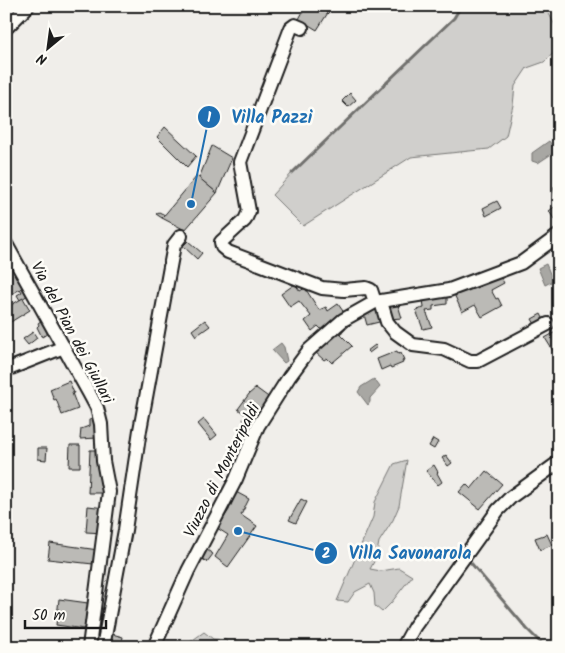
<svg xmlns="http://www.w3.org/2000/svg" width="565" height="653" font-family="Kalam,sans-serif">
  <rect width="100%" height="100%" fill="#f0eeea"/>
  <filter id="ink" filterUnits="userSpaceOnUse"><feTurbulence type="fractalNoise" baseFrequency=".02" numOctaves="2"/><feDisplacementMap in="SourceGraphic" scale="10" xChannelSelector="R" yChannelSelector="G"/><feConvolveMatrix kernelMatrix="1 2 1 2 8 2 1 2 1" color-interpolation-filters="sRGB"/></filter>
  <g filter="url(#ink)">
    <g fill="#d0cfcc" stroke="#767674">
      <polygon points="461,6 545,6 559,33 559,48 544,62 527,68 515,86 513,105 506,136 489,149 411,157 303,226 272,195 292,173 454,18"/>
      <polygon points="407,460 399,506 393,520 379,542 376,558 370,569 381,571 399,568 412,576 391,603 382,612 375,606 374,593 370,584 355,592 348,602 337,601 373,517 375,502 394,464"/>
      <polygon points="204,632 213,639 226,640 228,647 183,647"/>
    </g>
    <g fill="#a8a7a3" stroke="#706f6d">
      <polygon points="549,141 556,151 538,163 532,161 532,153"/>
      <polygon points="546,264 553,281 545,285 538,268"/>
      <polygon points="281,343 284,347 287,361 284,363 272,350"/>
      <polygon points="374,379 380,387 370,398 370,402 368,405 358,392 361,387"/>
    </g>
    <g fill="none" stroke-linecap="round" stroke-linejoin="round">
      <g stroke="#706f6d" stroke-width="3">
        <polyline points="292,173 454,18 461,6"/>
        <polyline points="471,563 527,629 545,647"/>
      </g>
    </g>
    <g fill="#bbbab6" stroke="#1c1c1c">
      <polygon points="306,6 328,6 331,8 317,30 299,19"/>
      <polygon points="350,93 356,100 348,107 342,101"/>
      <polygon points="165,127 196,156 187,167 157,137"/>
      <polygon points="212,146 232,158 217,193 199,178"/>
      <polygon points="197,176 217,193 185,230 162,218"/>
      <polygon points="559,186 559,227 549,211 557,205 553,187"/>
      <polygon points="497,201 501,208 486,216 483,208"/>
      <polygon points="159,212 165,215 162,218 156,214"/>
      <polygon points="188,241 202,253 197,259 183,246"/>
      <polygon points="14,261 26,286 6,297 6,265"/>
      <polygon points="499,274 504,283 491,290 496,299 498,298 502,306 482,317 475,305 462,312 454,294"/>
      <polygon points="295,284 300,291 305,288 319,310 326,307 328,311 338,304 345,314 325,333 318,326 312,331 305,321 311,316 299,301 290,307 281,294"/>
      <polygon points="26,286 30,294 20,300 17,295 22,292 20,289"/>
      <polygon points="447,296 447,304 433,306 433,310 426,311 432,327 423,329 416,310 424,308 423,298"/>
      <polygon points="23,298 30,310 9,323 6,319 6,308"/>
      <polygon points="397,302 402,318 390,319 386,305"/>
      <polygon points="379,307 383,321 367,325 363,311"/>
      <polygon points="541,314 545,322 536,326 532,319"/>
      <polygon points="42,320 50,332 42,337 37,327 39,325 38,323"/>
      <polygon points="205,320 210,326 196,336 192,330"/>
      <polygon points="346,321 350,325 340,334 352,346 332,363 327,358 324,360 315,352"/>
      <polygon points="559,330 559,351 555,354 545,338"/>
      <polygon points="33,332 37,338 28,345 23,339"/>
      <polygon points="375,345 377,347 369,353 367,351"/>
      <polygon points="397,351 398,354 401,353 404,360 402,361 403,363 391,368 390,366 381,370 377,359"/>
      <polygon points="69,381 74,393 72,393 78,409 62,415 56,399 54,400 50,389"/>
      <polygon points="256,388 271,399 252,430 245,425 247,423 243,420 246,415 238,409 249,394"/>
      <polygon points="94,419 97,438 80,439 81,429 89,426 89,420"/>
      <polygon points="204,419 217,435 211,440 198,424"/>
      <polygon points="433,439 438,442 434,449 429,446"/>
      <polygon points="70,445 80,445 80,467 69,467"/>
      <polygon points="38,448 47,448 46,460 38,459"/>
      <polygon points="90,450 100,450 104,493 88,493"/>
      <polygon points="446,455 452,463 448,466 442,458"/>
      <polygon points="434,465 438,472 437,473 442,482 438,485 426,471"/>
      <polygon points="486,471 502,484 480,509 459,492 466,484 471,489"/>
      <polygon points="236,492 249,499 241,515 257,526 228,567 215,557 228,535 217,528 229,510"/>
      <polygon points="301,499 307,502 296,523 289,520"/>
      <polygon points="88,506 105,508 103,533 86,532"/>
      <polygon points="547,534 552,545 540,550 535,538"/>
      <polygon points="50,543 98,550 93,564 48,559"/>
      <polygon points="204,548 213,554 207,562 199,557"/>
      <polygon points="59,599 88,603 84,629 56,625"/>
      <polygon points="112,634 123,637 121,647 109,647"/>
    </g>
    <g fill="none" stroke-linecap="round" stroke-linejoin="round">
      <g stroke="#1c1c1c" stroke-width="16">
        <g id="minor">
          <polyline points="6,28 28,6"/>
          <polyline points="302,28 295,25 291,28 240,162 249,211 245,220 221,242 222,247 228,252 322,288 344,290 366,288 371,290 375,302"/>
          <polyline points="6,244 89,393 97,408 101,424 103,461 109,492 89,647"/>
          <polyline points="381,302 387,322 395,332 413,345 444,349 470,361 478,361 548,324"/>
          <polyline points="6,370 64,347"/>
          <polyline points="103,647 125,530 140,430 172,256 174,245 181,236"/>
          <polyline points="154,647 188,571 236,479 258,426 289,377 309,350 343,320 375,302 449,290 521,263 559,235"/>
          <polyline points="403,647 414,627 498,510 511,497 559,462"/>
        </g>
      </g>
      <use href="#minor" stroke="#fdfcf7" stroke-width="12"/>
    </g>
  </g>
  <g text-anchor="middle" stroke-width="5" stroke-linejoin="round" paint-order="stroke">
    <g font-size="16" fill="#1c1c1c" stroke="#fdfcf7">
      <text transform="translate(73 332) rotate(62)" y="6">Via del Pian dei Giullari</text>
      <text transform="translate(221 470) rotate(-63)" y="6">Viuzzo di Monteripaldi</text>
    </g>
  </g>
  <path fill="none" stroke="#1f6fb2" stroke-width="2" d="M191 204L209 117M238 531L326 553"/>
  <g fill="#1f6fb2" stroke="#fdfcf7" stroke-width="2">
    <circle cx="191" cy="204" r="5"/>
    <circle cx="238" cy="531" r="5"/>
    <circle cx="209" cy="117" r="12"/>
    <circle cx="326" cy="553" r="12"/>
  </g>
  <g font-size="15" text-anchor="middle" font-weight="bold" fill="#fff">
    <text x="209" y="122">1</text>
    <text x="326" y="558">2</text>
  </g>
  <g font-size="18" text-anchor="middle" font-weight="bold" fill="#1f6fb2" stroke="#fdfcf7" stroke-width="5" stroke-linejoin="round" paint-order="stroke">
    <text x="272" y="123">Villa Pazzi</text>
    <text x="410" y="559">Villa Savonarola</text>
  </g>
  <rect width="565" height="653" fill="none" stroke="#fdfcf7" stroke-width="25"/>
  <rect x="12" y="12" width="540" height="628" fill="none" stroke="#1c1c1c" stroke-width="2" filter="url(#ink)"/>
  <g transform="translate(48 48) rotate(209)" stroke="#fdfcf7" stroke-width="4" paint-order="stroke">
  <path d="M0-4L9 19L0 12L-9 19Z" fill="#1c1c1c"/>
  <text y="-8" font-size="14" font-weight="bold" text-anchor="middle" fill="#1c1c1c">N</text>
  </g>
  <path d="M25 620v8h81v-8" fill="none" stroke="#1c1c1c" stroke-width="2.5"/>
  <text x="32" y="620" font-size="15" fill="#1c1c1c" stroke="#fdfcf7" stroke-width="4" paint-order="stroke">50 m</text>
</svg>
